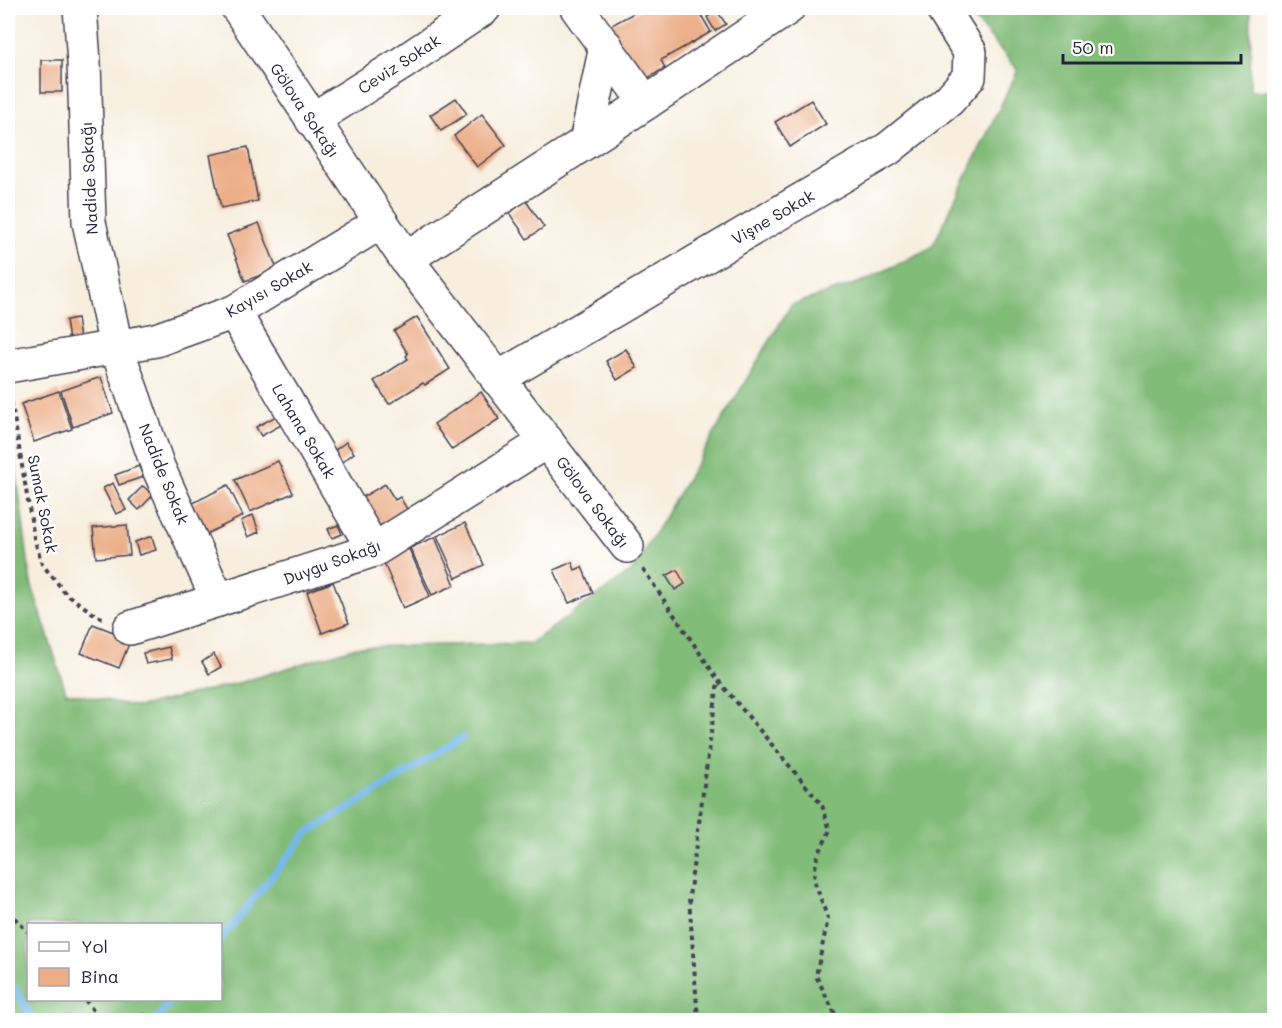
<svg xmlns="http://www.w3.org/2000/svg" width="1282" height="1028" font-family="Mali,sans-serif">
  <rect width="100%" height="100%" fill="#fff"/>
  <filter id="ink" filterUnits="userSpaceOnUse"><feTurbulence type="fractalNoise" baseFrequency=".0167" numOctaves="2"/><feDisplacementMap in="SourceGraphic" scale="12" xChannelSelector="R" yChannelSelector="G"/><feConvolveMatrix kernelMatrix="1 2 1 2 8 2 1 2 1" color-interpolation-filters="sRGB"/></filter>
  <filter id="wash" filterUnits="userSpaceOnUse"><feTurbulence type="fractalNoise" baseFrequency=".008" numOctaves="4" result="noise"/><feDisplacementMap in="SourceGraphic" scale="24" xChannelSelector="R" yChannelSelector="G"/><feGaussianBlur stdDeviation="1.35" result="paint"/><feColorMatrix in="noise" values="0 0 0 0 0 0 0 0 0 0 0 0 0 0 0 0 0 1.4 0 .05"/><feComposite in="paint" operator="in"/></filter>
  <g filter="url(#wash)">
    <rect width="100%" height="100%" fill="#f7eede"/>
    <path fill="#82bc79" stroke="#526f5a" stroke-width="1.5" fill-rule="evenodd" d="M 965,8 L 1251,8 L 1250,91 L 1274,91 L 1274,1020 L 8,1020 L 8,409 L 31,583 L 66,692 L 139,707 L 242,682 L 356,647 L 531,643 L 633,570 L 791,305 L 864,281 L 932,247 L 1018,70 ZM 28,924 L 220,924 L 220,1000 L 28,1000 Z"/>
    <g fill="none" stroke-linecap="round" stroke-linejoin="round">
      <g stroke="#77b8ec" stroke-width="7">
        <polyline points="220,940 308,832 365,799 463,737"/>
        <polyline points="8,977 25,1006 32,1020"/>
        <polyline points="155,1020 172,1000"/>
      </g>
    </g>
    <g id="blocks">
      <g fill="#ecae88">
        <polygon points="643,8 697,8 711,32 661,60 665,68 640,83 608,27"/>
        <polygon points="717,11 726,24 715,31 707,17"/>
        <rect x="41" y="60" width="21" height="32"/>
        <polygon points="456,98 467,114 441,131 430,115"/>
        <polygon points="811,100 826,124 790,147 775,122"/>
        <polygon points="482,114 506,145 477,167 454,136"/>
        <polygon points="248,147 258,201 221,208 210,155"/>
        <polygon points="526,201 544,227 527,239 509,213"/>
        <polygon points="259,223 277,269 245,281 227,235"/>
        <polygon points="417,317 450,369 425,385 423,383 389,404 374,381 408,359 406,356 408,354 394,331"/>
        <polygon points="77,318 80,339 69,341 66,320"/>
        <polygon points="626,349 637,368 617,380 606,361"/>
        <polygon points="101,377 113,413 73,427 61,391"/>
        <polygon points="59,391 72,429 34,442 21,404"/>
        <polygon points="481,392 499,419 452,450 434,424"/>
        <polygon points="278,415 283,424 261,436 256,427"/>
        <polygon points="346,442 354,453 338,465 330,454"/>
        <polygon points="278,461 293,493 250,512 235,480"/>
        <polygon points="139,466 143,477 119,485 115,475"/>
        <polygon points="113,483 126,510 116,514 103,488"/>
        <polygon points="385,484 395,500 400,497 408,511 373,532 354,502"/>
        <polygon points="228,485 243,516 202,536 187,506"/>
        <polygon points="143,486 153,495 139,510 129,500"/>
        <polygon points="253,515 259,532 248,537 241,521"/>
        <polygon points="465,523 484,565 456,578 437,536"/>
        <polygon points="127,525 130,555 96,558 93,528"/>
        <polygon points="338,525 342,534 332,538 328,529"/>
        <polygon points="152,536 156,550 139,555 135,542"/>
        <polygon points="435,537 455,585 432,595 410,548"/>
        <polygon points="409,549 430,596 403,608 383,561"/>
        <polygon points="572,562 575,570 582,567 593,593 569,603 554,570"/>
        <polygon points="677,570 685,584 675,590 666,576"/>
        <polygon points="333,582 349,623 322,633 307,592"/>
        <polygon points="93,624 131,639 119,668 81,653"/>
        <polygon points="169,647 172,659 146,664 143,653"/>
        <polygon points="214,654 221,667 209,674 202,662"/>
      </g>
    </g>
  </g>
  <g filter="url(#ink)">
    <use href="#blocks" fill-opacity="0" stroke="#424153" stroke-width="1.5"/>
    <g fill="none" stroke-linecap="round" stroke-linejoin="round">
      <g stroke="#424153" stroke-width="36">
        <g id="minor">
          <polyline points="80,8 84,62 89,222 116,346 158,467 218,600"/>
          <polyline points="238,8 406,259 627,546"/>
          <polyline points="577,8 646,103"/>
          <polyline points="312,120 401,64 484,8"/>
          <polyline points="586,142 606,46"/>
          <polyline points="406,259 646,103 788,8"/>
          <polyline points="234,312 374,550"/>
          <polyline points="8,366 156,340 234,312 381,222"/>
          <polyline points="497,379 888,149 949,100 969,77 970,52 942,8"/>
          <polyline points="130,628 374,550 547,441"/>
        </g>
      </g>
      <g stroke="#424153" stroke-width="4" stroke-dasharray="4.5 4.5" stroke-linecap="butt">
        <polyline points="10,393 34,538 42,564 66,594 97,616 105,619"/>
        <polyline points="643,569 718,680 822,805 830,830 816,860 814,880 828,919 816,976 838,1020"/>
        <polyline points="8,911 28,932"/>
        <polyline points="85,1000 96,1014 117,1017 144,1015 150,1020"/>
        <polyline points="698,1020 689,897 718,681"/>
      </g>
      <use href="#minor" stroke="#fff" stroke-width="33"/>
    </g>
  </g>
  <g text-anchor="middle" stroke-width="4.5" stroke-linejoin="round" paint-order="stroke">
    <g font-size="16" fill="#22223b" stroke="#fff">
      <text transform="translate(399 64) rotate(-33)" y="6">Ceviz Sokak</text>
      <text transform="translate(305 110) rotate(56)" y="6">Gölova Sokağı</text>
      <text transform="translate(89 178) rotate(-93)" y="6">Nadide Sokağı</text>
      <text transform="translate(773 217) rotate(-30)" y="6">Vişne Sokak</text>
      <text transform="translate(269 289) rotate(-30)" y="6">Kayısı Sokak</text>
      <text transform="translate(304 431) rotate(59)" y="6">Lahana Sokak</text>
      <text transform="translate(164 474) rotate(68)" y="6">Nadide Sokak</text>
      <text transform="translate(593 502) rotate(53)" y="6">Gölova Sokağı</text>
      <text transform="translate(43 504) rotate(79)" y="6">Sumak Sokak</text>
      <text transform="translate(332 562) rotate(-20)" y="6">Duygu Sokağı</text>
    </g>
  </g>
  <rect width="1282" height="1028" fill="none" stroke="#fff" stroke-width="30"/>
  <rect x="27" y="923" width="195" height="78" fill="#ffffff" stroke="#a7a7b1" stroke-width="1.5"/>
  <rect x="39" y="942" width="30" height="9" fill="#ffffff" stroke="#a7a7b1" stroke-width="1.5"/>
  <text x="81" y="953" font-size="18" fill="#22223b">Yol</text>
  <rect x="39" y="968" width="30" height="18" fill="#ecae88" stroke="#a7a7b1" stroke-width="1.5"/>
  <text x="81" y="983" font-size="18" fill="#22223b">Bina</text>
  <path d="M1063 54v9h178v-9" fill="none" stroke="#22223b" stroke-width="3"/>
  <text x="1072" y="54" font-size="18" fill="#22223b" stroke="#ffffff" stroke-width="4.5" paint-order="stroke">50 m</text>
</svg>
